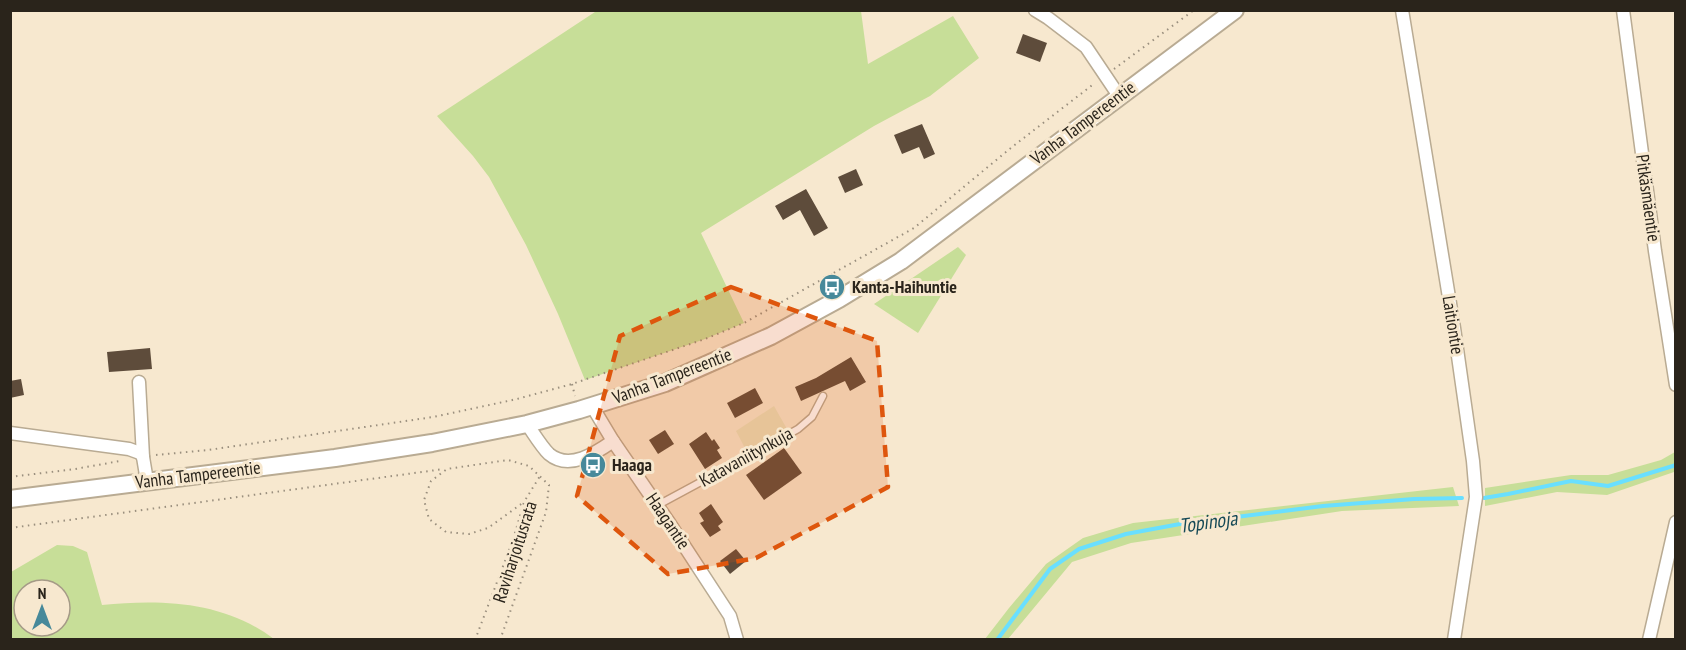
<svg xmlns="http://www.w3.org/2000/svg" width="1686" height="650" font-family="'PT Sans Narrow',sans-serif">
  <rect width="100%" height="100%" fill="#f7e8cf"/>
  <g fill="#c7de98" fill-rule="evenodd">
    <polygon points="598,10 861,11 868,64 953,16 979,58 930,96 874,126 701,233 744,323 705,339 585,380 558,314 526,245 489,177 473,156 437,116"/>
    <polygon points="958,247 966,255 918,333 874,304"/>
    <polygon points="1675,452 1674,472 1607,495 1557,492 1485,506 1485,488 1571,475 1608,475 1661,460"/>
    <polygon points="1453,487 1459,506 1342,511 1131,543 1072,562 1008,639 985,639 1009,608 1046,564 1083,538 1133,523"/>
    <path d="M 57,545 L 73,546 L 87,552 L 102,605 C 161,599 224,601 274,639 L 11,639 L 11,572 ZM 24,590 L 60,590 L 60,626 L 24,626 Z"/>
  </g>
  <polygon fill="#eae0bb" points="774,406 787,429 747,452 736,431"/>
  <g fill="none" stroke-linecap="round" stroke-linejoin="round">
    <g stroke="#69dfff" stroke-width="4">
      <polyline points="1484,498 1508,494 1571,481 1608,486 1676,465"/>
      <polyline points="997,640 1050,569 1079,549 1126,534 1180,524 1323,506 1414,499 1462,498"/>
    </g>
  </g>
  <g fill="#5e4c3b">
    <polygon points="1023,34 1047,43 1040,62 1016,53"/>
    <polygon points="922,124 935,154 924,159 919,147 902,154 894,135"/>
    <polygon points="856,169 863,185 845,193 838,177"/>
    <polygon points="806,189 828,228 814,236 800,210 783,220 775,206"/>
    <polygon points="150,348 152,369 109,372 107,352"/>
    <polygon points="851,357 866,382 850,391 845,381 801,401 795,387 816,378"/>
    <polygon points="21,379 24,395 10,398 10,381"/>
    <polygon points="755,388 763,403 735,418 727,403"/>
    <polygon points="665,430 674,444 658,454 649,440"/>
    <polygon points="706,432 712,441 714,439 720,448 717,450 722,458 705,469 689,444"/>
    <polygon points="784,448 802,473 764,500 746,475"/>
    <polygon points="711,504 723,522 718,526 721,530 710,537 700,523 704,521 699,513"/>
    <polygon points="736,549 746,561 730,574 720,561"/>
  </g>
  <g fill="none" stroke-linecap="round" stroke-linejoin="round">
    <g stroke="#b9ab93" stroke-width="9">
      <polyline id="lane" points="658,505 760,450 798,429 812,417 823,396"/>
    </g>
    <g stroke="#b9ab93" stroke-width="15">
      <g id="street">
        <polyline points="1035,10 1048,18 1086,47 1119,96"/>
        <polyline points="1402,10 1454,328 1473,461 1476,497 1454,640"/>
        <polyline points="1623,10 1655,251 1676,385"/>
        <polyline points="139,382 143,457"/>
        <polyline points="592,406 613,441 670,524 730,616 737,640"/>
        <path d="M 527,424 C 534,434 541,446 549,454 C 569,471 596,453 613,441"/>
        <polyline points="10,433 129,449 140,453 143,457 147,481"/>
        <polyline points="1649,640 1676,522"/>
      </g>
    </g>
    <g stroke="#b9ab93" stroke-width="20">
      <polyline id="secondary" points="10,499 335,458 432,443 527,424 579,410 665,383 771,336 839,299 901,261 1235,10"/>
    </g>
    <g stroke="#9a8f7e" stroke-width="2" stroke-dasharray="1.5 4.5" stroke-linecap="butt">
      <polyline points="1114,69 1194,10"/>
      <polyline points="831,274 837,284"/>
      <polyline points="572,384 575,396"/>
      <polyline points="156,455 208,450 433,417 517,399 572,384 705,339 744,323 914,228 1012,147 1095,83"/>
      <polyline points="10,477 75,469 120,461"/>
      <polyline points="10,528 444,469"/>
      <polyline points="475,640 513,540 524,502 540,476"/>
      <polyline points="500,640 546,512 549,485 529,466 508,460 447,469 431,481 424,500 429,519 446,532 469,534 488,528 524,502"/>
    </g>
    <use href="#lane" stroke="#fff" stroke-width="6"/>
    <use href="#street" stroke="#fff" stroke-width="12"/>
    <use href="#secondary" stroke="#fff" stroke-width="16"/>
  </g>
  <path fill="#de560d" fill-opacity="0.2" stroke="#de560d" stroke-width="4.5" stroke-dasharray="12 8" stroke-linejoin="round" d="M 731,287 L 877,341 L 888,487 L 756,558 L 668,574 L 577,496 L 620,336 Z"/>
  <defs>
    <g id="bus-disc" transform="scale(1.35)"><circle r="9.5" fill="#47899a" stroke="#f7e8cf"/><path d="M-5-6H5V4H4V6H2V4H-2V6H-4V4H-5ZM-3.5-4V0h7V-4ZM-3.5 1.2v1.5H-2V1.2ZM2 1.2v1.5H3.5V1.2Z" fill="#fff"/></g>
  </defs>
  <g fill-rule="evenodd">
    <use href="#bus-disc" x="832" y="287"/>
    <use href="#bus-disc" x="593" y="465"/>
  </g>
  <g text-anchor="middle" stroke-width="6" stroke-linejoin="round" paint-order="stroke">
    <g font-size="18" fill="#2a241b" stroke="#f7e8cf">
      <text transform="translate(1083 123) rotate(-37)" y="6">Vanha Tampereentie</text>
      <text transform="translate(1648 198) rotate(82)" y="6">Pitkäsmäentie</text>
      <text transform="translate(1453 325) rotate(81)" y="6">Laitiontie</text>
      <text transform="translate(672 376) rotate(-21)" y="6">Vanha Tampereentie</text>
      <text transform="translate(746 457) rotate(-29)" y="6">Katavaniitynkuja</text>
      <text transform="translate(198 475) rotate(-7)" y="6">Vanha Tampereentie</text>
      <text transform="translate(668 521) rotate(56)" y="6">Haagantie</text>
      <text transform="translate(515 552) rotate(-72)" y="6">Raviharjoitusrata</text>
    </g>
    <g font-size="18" font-weight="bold" fill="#2a241b" stroke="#f7e8cf" text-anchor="start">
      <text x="852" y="293">Kanta-Haihuntie</text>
      <text x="612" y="471">Haaga</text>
    </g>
    <g font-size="20" font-style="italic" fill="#154956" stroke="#f7e8cf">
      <text transform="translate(1208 522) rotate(-8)" y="7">Topinoja</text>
    </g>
  </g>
  <rect width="1686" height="650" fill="none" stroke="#2a241b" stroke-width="24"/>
  <g transform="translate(42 608)"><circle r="28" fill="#f7e8cf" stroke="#a59a87" stroke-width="1.5"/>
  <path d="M0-4.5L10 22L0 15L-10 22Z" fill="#47899a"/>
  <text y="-9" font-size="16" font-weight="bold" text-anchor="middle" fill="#2a241b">N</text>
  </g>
</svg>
